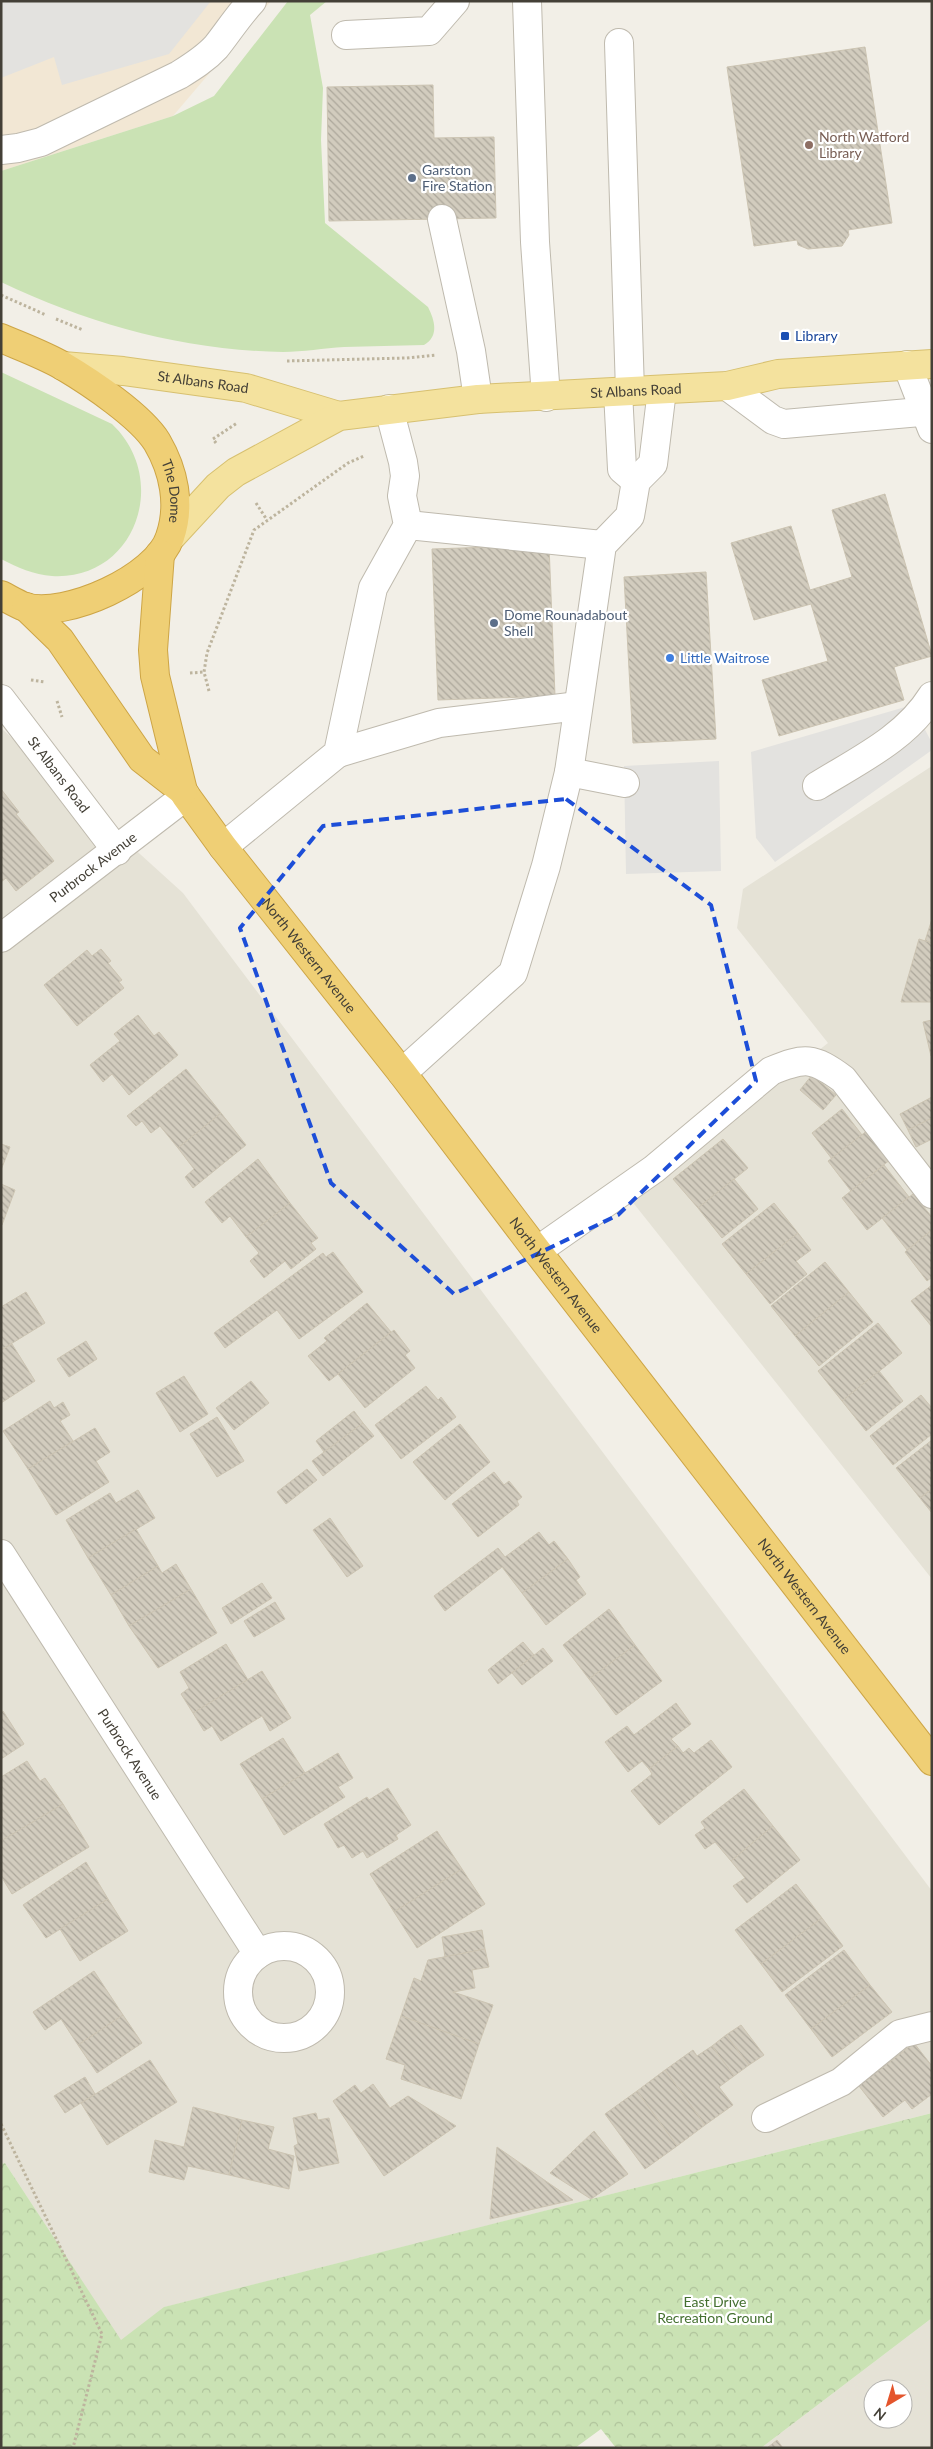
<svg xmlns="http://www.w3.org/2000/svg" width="933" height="2449" font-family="Lato,sans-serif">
  <defs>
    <pattern id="forest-crowns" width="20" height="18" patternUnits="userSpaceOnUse" patternTransform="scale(1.25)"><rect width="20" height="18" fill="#cae2b4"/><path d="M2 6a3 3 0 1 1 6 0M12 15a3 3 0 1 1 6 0" fill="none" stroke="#afc39b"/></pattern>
    <pattern id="building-back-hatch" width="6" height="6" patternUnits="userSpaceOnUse" patternTransform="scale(1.25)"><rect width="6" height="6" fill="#d2ccbe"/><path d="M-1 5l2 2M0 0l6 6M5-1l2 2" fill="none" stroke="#aca79b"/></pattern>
  </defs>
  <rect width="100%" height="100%" fill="#f2efe7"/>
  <g fill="#e5e2d6" fill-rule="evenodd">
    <polygon points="1,728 183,893 932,1891 932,2113 165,2307 121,2341 5,2163 1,2164"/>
    <polygon points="932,766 932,1579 631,1200 828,1043 737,928 743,889"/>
    <path d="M 932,2318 L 932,2448 L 761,2448 ZM 873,2389 L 903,2389 L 903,2419 L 873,2419 Z"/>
  </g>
  <polygon fill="#f2e7d4" points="1,1 271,1 173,116 1,171"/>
  <g fill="#cae2b4">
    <path d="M 288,1 L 327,1 L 310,15 L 323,88 L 321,140 L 325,223 L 428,307 C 435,321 439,336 424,345 C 397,346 370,346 344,347 C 324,348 303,352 283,352 C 182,350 92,325 1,282 L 1,171 L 173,116 L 214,96 Z"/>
    <path d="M 1,372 L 112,424 C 171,480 135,581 52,576 C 34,575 17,567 1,559 Z"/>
  </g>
  <polygon fill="url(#forest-crowns)" points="932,2113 932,2318 761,2448 616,2448 601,2429 575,2448 1,2448 1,2164 5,2163 121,2340 164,2307"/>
  <g fill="#e3e2df">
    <polygon points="1,1 211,1 169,54 62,85 54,57 1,78"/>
    <polygon points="912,705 932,743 932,750 775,862 756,838 751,752"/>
    <polygon points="719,761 721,871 626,874 624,766"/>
  </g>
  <g fill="url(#building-back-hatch)" stroke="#ccc4b2">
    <polygon points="865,47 892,223 848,230 849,235 842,246 808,249 798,245 797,240 754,246 727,67"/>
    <polygon points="433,85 434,138 494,137 496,218 329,221 327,87"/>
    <polygon points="885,494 932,656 894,667 904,700 779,736 762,680 828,661 811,604 754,620 731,543 791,526 810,590 852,577 832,510"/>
    <polygon points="549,545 555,696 438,700 432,549"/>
    <polygon points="706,572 716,739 633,743 624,577"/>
    <polygon points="1,789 19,812 16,814 54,861 16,891 6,878 1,882"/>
    <polygon points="932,919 932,943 925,941"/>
    <polygon points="919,939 932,943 932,1002 901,1002"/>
    <polygon points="101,949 111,961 108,963 122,980 119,982 124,988 77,1026 44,985 87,950 92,956"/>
    <polygon points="138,1015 154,1036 159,1032 178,1055 129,1095 112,1074 103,1082 90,1065 120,1041 114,1034"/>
    <polygon points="932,1020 932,1056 931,1056 923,1022"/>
    <polygon points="186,1069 221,1113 178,1148 160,1126 151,1133 142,1121 136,1126 127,1116"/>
    <polygon points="812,1075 836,1095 823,1110 800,1090"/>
    <polygon points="932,1097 932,1118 908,1130 900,1114"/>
    <polygon points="842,1109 862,1135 832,1159 812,1133"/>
    <polygon points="221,1113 246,1145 193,1188 185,1177 194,1169 178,1148"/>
    <polygon points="932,1118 932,1139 916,1147 908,1130"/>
    <polygon points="868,1130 891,1159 851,1191 828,1161"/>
    <polygon points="723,1139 748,1168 698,1208 673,1179"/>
    <polygon points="1,1144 10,1147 1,1170"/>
    <polygon points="258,1159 290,1203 246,1237 230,1216 222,1223 205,1202"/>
    <polygon points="884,1165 909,1197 867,1230 842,1198"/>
    <polygon points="734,1179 758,1209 722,1238 698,1208"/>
    <polygon points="1,1184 15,1190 2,1225 1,1225"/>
    <polygon points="913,1194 932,1217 932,1230 907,1250 882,1218"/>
    <polygon points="290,1203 318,1238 311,1243 316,1249 291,1269 285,1261 264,1278 250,1261 259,1253 246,1237"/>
    <polygon points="774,1203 798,1233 746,1274 722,1244"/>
    <polygon points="932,1230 932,1277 927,1281 905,1252"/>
    <polygon points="798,1233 811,1250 796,1261 807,1274 770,1304 746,1274"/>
    <polygon points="333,1252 363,1292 299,1339 277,1310 225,1348 214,1333 323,1253 326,1257"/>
    <polygon points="825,1262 849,1292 795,1336 771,1306"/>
    <polygon points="932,1285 932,1327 911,1301"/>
    <polygon points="26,1292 45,1323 1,1350 1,1307"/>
    <polygon points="849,1292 873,1322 819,1366 795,1336"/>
    <polygon points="367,1303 391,1332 329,1381 308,1356 327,1341 324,1338"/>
    <polygon points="878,1323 902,1353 842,1401 818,1371"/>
    <polygon points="394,1330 410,1351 405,1355 415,1368 365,1408 338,1374"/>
    <polygon points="86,1341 97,1359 69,1377 57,1359"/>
    <polygon points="12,1344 35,1381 1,1403 1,1350"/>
    <polygon points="879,1371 903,1401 866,1431 842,1401"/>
    <polygon points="184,1376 208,1414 180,1432 156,1393"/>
    <polygon points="251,1381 269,1403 234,1430 216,1408"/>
    <polygon points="426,1386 438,1400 441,1397 456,1417 401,1459 375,1425"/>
    <polygon points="921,1395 932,1408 932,1434 893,1465 870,1436"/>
    <polygon points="50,1401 54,1408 63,1402 70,1415 60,1421 73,1441 28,1469 3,1431"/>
    <polygon points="354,1411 363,1423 324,1452 316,1441"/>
    <polygon points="217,1417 244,1461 217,1477 190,1434"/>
    <polygon points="363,1423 374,1436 323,1476 312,1461"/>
    <polygon points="460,1424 490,1462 445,1500 413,1462"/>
    <polygon points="95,1428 110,1452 96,1461 109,1482 56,1515 28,1469"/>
    <polygon points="932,1440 932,1489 920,1498 896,1468"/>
    <polygon points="307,1469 317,1480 286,1504 277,1492"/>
    <polygon points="494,1472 504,1485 509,1481 522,1497 517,1501 519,1505 478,1537 452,1504"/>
    <polygon points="932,1489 932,1513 920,1498"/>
    <polygon points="138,1490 155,1518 88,1558 66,1520 110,1493 116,1503"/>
    <polygon points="330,1518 363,1566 347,1577 313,1530"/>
    <polygon points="136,1529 158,1566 111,1595 88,1558"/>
    <polygon points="539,1532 549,1545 554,1541 568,1559 522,1593 502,1567 445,1611 434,1596 498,1548 505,1557"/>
    <polygon points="568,1559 580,1577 576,1580 586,1594 546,1625 522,1593"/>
    <polygon points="176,1564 191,1589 129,1626 111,1595 158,1566 162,1573"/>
    <polygon points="262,1583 272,1598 231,1624 222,1608"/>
    <polygon points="191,1589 217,1633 158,1668 129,1626"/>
    <polygon points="275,1602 285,1619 254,1637 244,1621"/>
    <polygon points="609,1609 635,1645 589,1679 563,1645"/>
    <polygon points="523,1642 534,1655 498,1684 488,1670"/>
    <polygon points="226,1644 248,1680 193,1713 181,1694 189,1688 180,1672"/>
    <polygon points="635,1645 662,1681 616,1715 589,1679"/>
    <polygon points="543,1648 553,1661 522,1685 512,1673"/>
    <polygon points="262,1671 291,1718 270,1731 262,1716 221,1741 212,1726 204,1731 193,1713"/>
    <polygon points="676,1703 691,1724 671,1739 678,1746 649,1769 642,1761 628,1772 605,1742 627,1726 634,1735"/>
    <polygon points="3,1711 24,1744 1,1759 1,1712"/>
    <polygon points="283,1738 305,1773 262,1799 240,1764"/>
    <polygon points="711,1740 732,1767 659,1825 631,1791 652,1774 649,1769 678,1746 683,1753 689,1748 694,1753"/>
    <polygon points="338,1753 353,1778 338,1787 345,1797 284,1835 262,1799"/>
    <polygon points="27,1761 40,1781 45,1778 63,1804 1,1841 1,1777"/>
    <polygon points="388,1788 411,1825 396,1835 398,1839 367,1858 363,1851 352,1858 344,1845 338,1848 324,1824 367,1797 369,1800"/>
    <polygon points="744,1789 773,1826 731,1861 715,1842 705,1849 695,1835 705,1828 701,1822"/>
    <polygon points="63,1804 89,1847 12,1894 1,1876 1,1841"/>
    <polygon points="773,1826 800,1860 747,1903 733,1886 745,1878 731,1861"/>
    <polygon points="437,1831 462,1869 394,1912 370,1874"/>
    <polygon points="86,1862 108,1899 46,1938 23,1905"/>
    <polygon points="462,1869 485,1904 417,1948 394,1912"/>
    <polygon points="796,1884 822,1918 761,1964 735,1930"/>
    <polygon points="108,1899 128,1931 80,1961 60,1929"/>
    <polygon points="822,1918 843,1946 782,1992 761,1964"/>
    <polygon points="482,1930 485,1949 445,1957 442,1937"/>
    <polygon points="485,1949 489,1967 472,1970 475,1988 453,1992 493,2005 479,2044 401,2016 414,1978 421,1981 428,1960"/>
    <polygon points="844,1950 870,1985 811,2029 785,1995"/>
    <polygon points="94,1971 123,2015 78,2045 61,2019 45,2030 33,2012"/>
    <polygon points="870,1985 892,2012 832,2057 811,2029"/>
    <polygon points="123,2015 142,2043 97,2073 78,2045"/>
    <polygon points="401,2016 479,2044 461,2099 401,2079 405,2065 386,2059"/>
    <polygon points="741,2025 764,2055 749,2065 726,2035"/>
    <polygon points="726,2035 749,2065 734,2076 712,2046"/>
    <polygon points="914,2043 932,2066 932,2094 912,2109 905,2100 883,2117 859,2086"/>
    <polygon points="712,2046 734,2076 719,2087 733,2105 705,2125 665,2070 693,2050 697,2056"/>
    <polygon points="150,2060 177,2102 107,2145 81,2103"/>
    <polygon points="665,2070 705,2125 677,2146 637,2091"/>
    <polygon points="85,2077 95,2094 65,2113 54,2096"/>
    <polygon points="373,2084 390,2108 408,2096 456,2126 384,2176 333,2101 355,2085 361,2093"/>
    <polygon points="637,2091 677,2146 645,2169 605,2114"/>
    <polygon points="193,2107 242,2120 229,2175 188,2166 184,2180 149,2172 155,2140 184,2147"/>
    <polygon points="316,2113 318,2120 329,2118 339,2163 299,2171 294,2146 298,2144 293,2118"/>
    <polygon points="242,2120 274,2127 268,2149 294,2156 289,2189 229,2175"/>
    <polygon points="594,2131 628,2174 591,2199 550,2173"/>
    <polygon points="497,2147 573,2200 490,2219"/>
    <polygon points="777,2440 783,2448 767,2448"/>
  </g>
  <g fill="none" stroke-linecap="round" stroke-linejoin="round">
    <g stroke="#bfbaae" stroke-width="30">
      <g id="minor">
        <polyline points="527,1 535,242 546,397"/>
        <polyline points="346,35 429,31 455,1"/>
        <polyline points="619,43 630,391"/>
        <path d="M 1,150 L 18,148 L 41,142 L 179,75 C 192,67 205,59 216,47 C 228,32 238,16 252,1"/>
        <polyline points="442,219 471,351 478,399"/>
        <polyline points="907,365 932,429"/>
        <polyline points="727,386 773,420 784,424 932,411"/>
        <polyline points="618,392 622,469 636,481"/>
        <polyline points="408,525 602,545"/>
        <path id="s1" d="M 1,699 L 117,851"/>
        <polyline points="338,753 439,723 578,706"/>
        <polyline points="569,772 625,783"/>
        <path d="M 817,786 C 859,760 906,738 932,696"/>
        <polyline points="223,847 338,753 373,588 408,525 402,496 405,476 403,462 389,409"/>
        <path id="s2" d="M 1,938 L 186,796"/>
        <polyline points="402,1073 513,973 546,866 569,772 602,545 630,516 636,481 653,464 662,390"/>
        <path d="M 537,1251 L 654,1169 L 771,1071 C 805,1057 813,1057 843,1079 L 932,1194"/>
        <path id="s3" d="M 1,1554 L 258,1954"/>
        <circle cx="284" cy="1992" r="46"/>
        <polyline points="766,2118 841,2082 900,2034 932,2026"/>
      </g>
    </g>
    <g stroke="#d7c070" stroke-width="30">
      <g id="major">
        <path id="s4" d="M 63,366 L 123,371 L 246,388 L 339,416"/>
        <path id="s5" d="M 170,538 L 218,486 L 236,472 L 339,416 L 478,399 L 727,386 L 778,374 L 932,364"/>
      </g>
    </g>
    <g stroke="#cda546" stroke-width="30">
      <g id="highway">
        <path id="s6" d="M 1,338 C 22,347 44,355 63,366 C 90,382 141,416 157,442 C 174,471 181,505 170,537 C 157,578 65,619 25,607 C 17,604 9,599 1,595"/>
        <path id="s7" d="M 160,554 L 153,650 L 155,676 L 183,791 L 186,796 L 223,847 L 402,1073 L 537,1251 L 932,1761"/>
        <polyline points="26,607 60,640 142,759 183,791"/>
      </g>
    </g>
    <g stroke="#bdb49e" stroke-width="3" stroke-dasharray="2.5 2.5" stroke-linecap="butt">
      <polyline points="1,295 46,315"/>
      <polyline points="56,319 83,330"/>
      <polyline points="287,361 406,358 436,355"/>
      <polyline points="216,443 213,439 237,423"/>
      <polyline points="256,503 267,520"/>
      <polyline points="190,673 204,672"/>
      <polyline points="31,680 45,682"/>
      <polyline points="209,691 204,672 207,653 254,530 348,463 364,456"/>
      <polyline points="57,701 62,717"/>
      <polyline points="1,2124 102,2334 73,2448"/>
    </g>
    <use href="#minor" stroke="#fff" stroke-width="28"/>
    <use href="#major" stroke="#f4e29e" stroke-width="28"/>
    <use href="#highway" stroke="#efcf75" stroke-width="28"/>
  </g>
  <path fill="none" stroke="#1d4ed8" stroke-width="4" stroke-dasharray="10 6" stroke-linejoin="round" d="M 566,799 L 711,905 L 756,1081 L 618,1215 L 454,1294 L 331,1183 L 240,928 L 323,826 Z"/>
  <circle fill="#8d6e63" stroke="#fff" stroke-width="2" cx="809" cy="145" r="5"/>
  <g fill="#5c6f8a" stroke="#fff" stroke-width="2">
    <circle cx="412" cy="178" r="5"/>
    <circle cx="494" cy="623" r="5"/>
  </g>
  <rect fill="#1a4fb4" stroke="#fff" stroke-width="2" x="780" y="331" width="10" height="10" rx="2.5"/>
  <circle fill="#3f7fe0" stroke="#fff" stroke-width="2" cx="670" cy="658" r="5"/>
  <g text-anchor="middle" stroke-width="4.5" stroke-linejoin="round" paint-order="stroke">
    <g font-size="14" fill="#785e54" stroke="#fff" text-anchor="start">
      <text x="819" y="142">North Watford<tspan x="819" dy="16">Library</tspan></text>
    </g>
    <g font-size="14" fill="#4e5e75" stroke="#fff" text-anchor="start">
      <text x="422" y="175">Garston<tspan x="422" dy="16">Fire Station</tspan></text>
      <text x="504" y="620">Dome Rounadabout<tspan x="504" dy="16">Shell</tspan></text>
    </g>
    <g font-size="14" fill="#164399" stroke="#fff" text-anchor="start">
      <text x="795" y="341">Library</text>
    </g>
    <g font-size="14" fill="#444037" stroke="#fff">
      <text dy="5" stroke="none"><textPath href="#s4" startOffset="141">St Albans Road</textPath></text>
      <text dy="5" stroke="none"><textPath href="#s5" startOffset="509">St Albans Road</textPath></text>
      <text dy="5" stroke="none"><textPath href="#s6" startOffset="242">The Dome</textPath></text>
      <text dy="5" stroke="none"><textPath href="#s1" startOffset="95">St Albans Road</textPath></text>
      <text dy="5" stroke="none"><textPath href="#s2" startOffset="116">Purbrock Avenue</textPath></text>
      <text dy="5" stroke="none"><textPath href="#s7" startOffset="448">North Western Avenue</textPath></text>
      <text dy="5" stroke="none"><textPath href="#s7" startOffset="852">North Western Avenue</textPath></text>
      <text dy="5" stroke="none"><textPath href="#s7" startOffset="1258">North Western Avenue</textPath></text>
      <text dy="5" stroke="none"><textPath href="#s3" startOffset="238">Purbrock Avenue</textPath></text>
    </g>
    <g font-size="14" fill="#366cbe" stroke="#fff" text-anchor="start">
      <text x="680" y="663">Little Waitrose</text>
    </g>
    <g font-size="14" fill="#447030" stroke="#fff">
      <text x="715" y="2307">East Drive<tspan x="715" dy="16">Recreation Ground</tspan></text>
    </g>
  </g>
  <rect width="933" height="2449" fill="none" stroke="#444037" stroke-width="5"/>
  <g transform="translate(888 2404) rotate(218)"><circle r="24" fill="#ffffff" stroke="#b4b3af"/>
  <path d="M0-4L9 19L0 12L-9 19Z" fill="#e4552c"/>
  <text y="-8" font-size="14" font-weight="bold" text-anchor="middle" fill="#444037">N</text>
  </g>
</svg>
